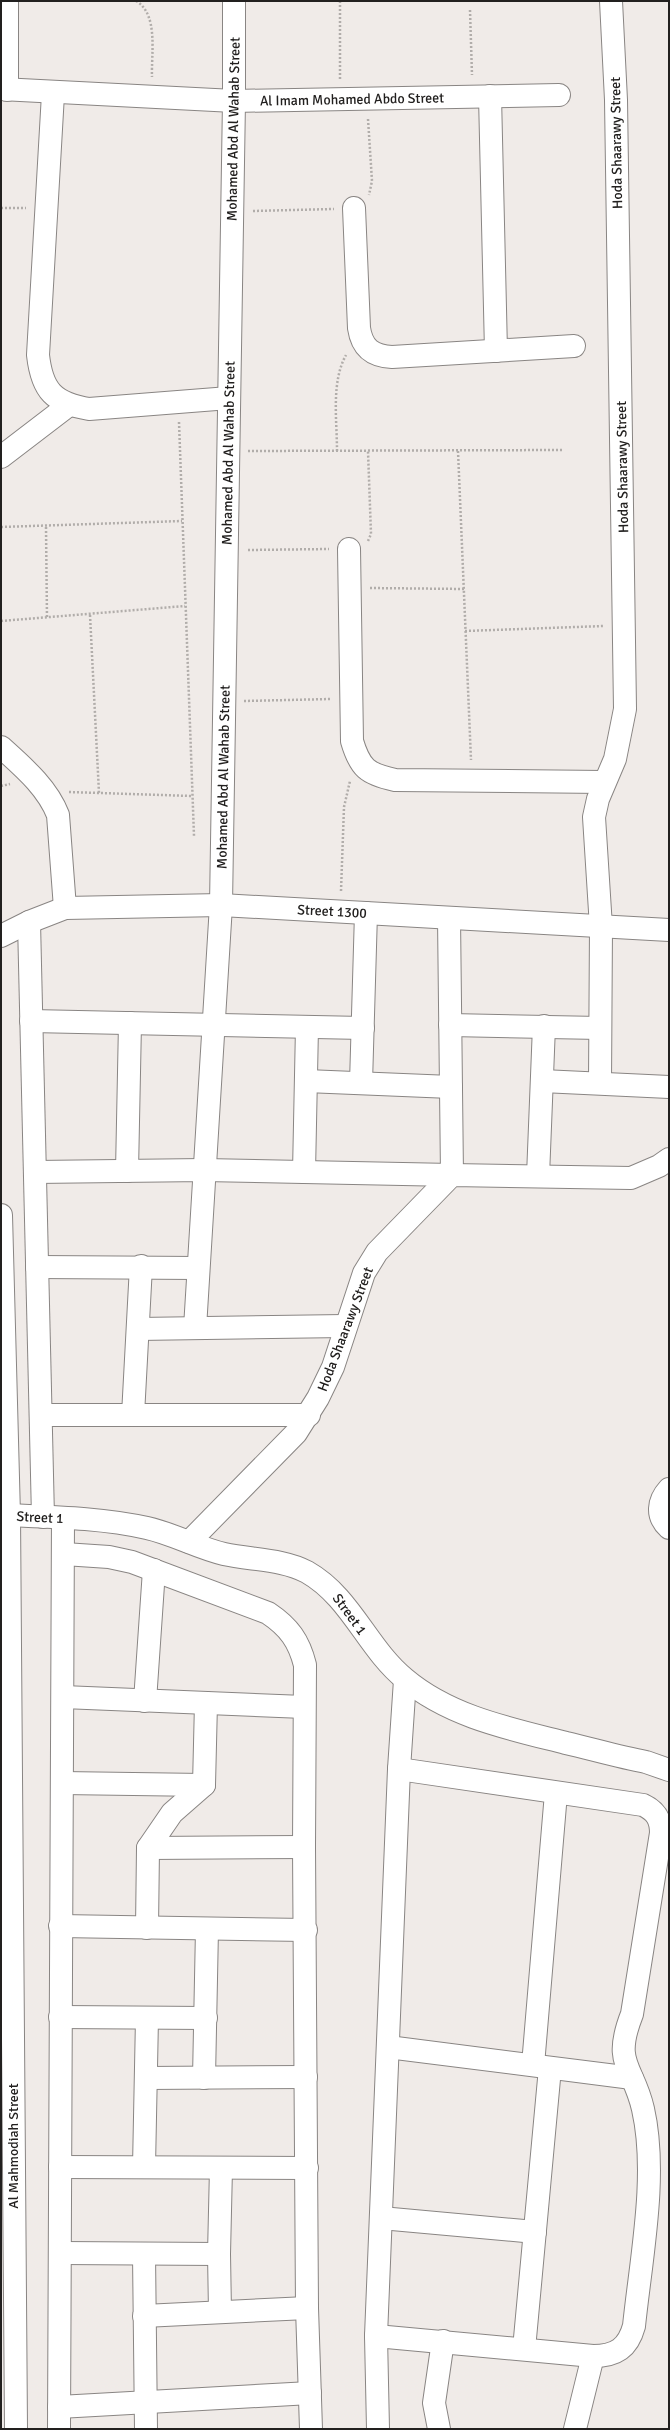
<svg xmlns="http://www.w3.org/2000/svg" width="670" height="2430" font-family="Signika,sans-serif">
  <rect width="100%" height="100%" fill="#f0ebe8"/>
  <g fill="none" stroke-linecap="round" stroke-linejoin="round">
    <g stroke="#898583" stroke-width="24">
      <g id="minor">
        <polyline points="7,1 7,90"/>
        <polyline points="1,89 234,101 559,95"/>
        <path d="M 53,94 L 38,355 C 42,391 54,403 89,409 L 229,398"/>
        <polyline points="490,96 496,351"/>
        <path d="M 354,208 L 359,328 C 362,348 372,356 392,357 L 574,346"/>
        <polyline points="1,457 69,405"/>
        <path d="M 349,549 L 352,741 C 360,768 367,774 395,780 L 604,782"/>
        <path d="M 1,747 C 23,767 47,787 58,815 L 65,908"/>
        <polyline points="29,922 43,1517"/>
        <polyline points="1,936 29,922 65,908 221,905 669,930"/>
        <polyline points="31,1021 363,1028"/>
        <polyline points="450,1025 600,1028"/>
        <polyline points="306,1081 451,1087"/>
        <polyline points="542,1081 669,1087"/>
        <polyline points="361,1083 366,913"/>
        <polyline points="600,1083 601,927 594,817 598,799 615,759 625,709 616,100 611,1"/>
        <polyline points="127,1171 130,1023"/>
        <polyline points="35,1172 204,1170 452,1175 449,918"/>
        <polyline points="304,1172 307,1027"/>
        <polyline points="538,1176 544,1026"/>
        <polyline points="1,1215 9,1515 16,2429"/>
        <polyline points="37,1267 198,1268"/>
        <polyline points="195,1328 221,905 234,101 234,1"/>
        <polyline points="138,1329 345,1326"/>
        <polyline points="41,1415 309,1415"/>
        <polyline points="133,1415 141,1266"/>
        <path d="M 669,1489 C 658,1501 656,1516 669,1528"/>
        <path d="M 9,1515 C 54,1517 102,1518 147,1528 C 174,1534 198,1548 224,1554 C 251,1560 283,1559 307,1572 C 351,1597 367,1648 405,1679 C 450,1717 511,1729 566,1743 C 592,1749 619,1757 646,1762 L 669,1770"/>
        <polyline points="189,1542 296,1433 318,1398 333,1367 364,1273 377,1252 452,1175 631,1178 659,1166 669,1159"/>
        <path d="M 64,1554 L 109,1557 L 132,1562 L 268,1613 C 289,1627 299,1641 305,1665 L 304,1847 L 307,2308 L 311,2429"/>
        <polyline points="63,1697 304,1707"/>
        <polyline points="145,1701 154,1570"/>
        <polyline points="62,1783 204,1785"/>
        <polyline points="148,1848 304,1847"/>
        <polyline points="60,1926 306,1930"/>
        <polyline points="147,1928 148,1848 172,1813 204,1785 206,1703"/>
        <polyline points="60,2017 206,2018"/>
        <polyline points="388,2047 632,2078"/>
        <polyline points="533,2065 556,1793"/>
        <polyline points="146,2078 306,2077"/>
        <polyline points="204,2078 207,1929"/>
        <polyline points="60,2167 307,2168"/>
        <polyline points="144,2167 147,2018"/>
        <polyline points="381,2218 535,2232"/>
        <polyline points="61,2253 219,2254"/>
        <polyline points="144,2254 146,2429"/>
        <polyline points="220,2312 219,2254 221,2168"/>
        <polyline points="144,2316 307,2308"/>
        <path d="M 376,2336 L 593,2356 C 616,2356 628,2348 634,2326 C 641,2258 658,2175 643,2109 C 633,2065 612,2065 632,2014 L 661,1833 C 661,1819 656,1811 643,1805 L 399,1769"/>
        <polyline points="524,2349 550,2068"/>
        <polyline points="59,2407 310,2393"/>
        <polyline points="59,2429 63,1518"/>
        <polyline points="378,2429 376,2336 399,1769 405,1680"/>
        <polyline points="439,2429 434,2403 443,2341"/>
        <polyline points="575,2429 593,2356"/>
      </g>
    </g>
    <g stroke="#b1adaa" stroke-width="2.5" stroke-dasharray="2 2" stroke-linecap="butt">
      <path d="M 136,1 C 159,14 151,55 152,77"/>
      <polyline points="470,10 472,75"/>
      <polyline points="340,79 340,1"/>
      <polyline points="368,119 372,181 369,195"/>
      <polyline points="1,208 26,208"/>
      <polyline points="253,211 334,209"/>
      <polyline points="179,422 194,836"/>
      <polyline points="248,451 564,450"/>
      <path d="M 337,451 C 337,420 331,382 346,355"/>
      <polyline points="458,451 471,760"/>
      <polyline points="1,527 182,521"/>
      <polyline points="46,527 47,619"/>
      <polyline points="368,541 371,534 368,451"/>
      <polyline points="248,550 329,549"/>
      <polyline points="370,588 464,589"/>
      <polyline points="90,615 99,793"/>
      <polyline points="1,621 185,606"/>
      <polyline points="465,631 604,626"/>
      <polyline points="244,701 331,699"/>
      <polyline points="1,786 10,784"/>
      <polyline points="69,792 192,796"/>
      <polyline points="341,891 344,807 350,781"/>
    </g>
    <use href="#minor" stroke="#fff" stroke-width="22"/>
  </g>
  <g text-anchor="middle" stroke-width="3" stroke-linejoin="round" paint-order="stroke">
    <g font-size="14" fill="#22201f" stroke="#fff">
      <text transform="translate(352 99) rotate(-1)" y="5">Al Imam Mohamed Abdo Street</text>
      <text transform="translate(233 129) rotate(-89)" y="5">Mohamed Abd Al Wahab Street</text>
      <text transform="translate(616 143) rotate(-91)" y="5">Hoda Shaarawy Street</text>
      <text transform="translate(228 453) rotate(-89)" y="5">Mohamed Abd Al Wahab Street</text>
      <text transform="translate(622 467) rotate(-91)" y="5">Hoda Shaarawy Street</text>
      <text transform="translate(223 777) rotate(-89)" y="5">Mohamed Abd Al Wahab Street</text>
      <text transform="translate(332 911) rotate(3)" y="5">Street 1300</text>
      <text transform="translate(345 1329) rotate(-69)" y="5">Hoda Shaarawy Street</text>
      <text transform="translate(40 1517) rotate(3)" y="5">Street 1</text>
      <text transform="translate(350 1614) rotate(54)" y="5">Street 1</text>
      <text transform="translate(13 2146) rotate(-90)" y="5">Al Mahmodiah Street</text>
    </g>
  </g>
  <rect width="670" height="2430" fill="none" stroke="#22201f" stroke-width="4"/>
</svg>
